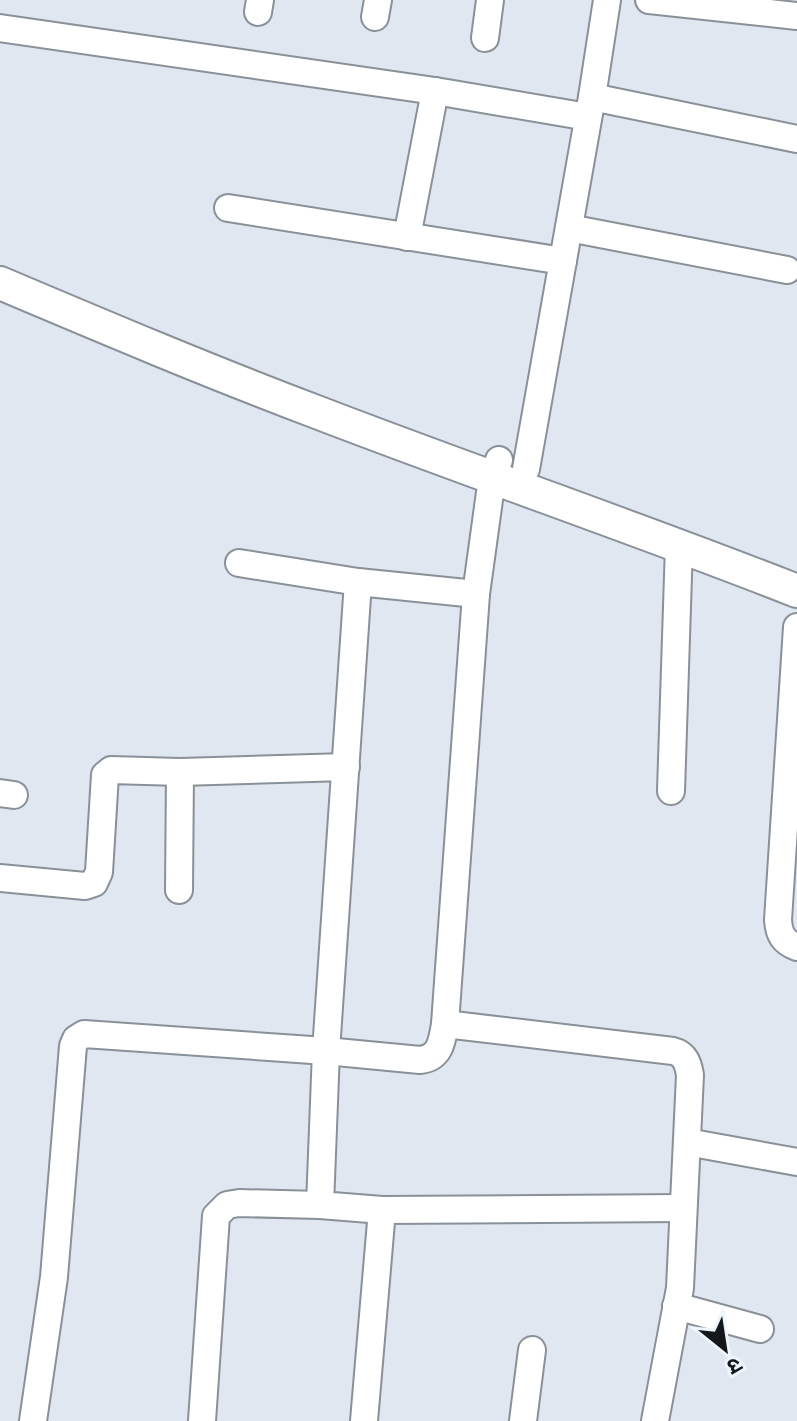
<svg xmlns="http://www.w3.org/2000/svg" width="797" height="1421" font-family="'Varela Round','Noto Sans Devanagari',sans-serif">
  <rect width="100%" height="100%" fill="#e0e7f0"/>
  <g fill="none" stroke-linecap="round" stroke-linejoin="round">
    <g stroke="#899098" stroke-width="30">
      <g id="minor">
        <polyline points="649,0 797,16"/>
        <polyline points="258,12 260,0"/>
        <polyline points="375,17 378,0"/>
        <polyline points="0,28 435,91 588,117"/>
        <polyline points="485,38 490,0"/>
        <polyline points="592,97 797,139"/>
        <polyline points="228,208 563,261"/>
        <polyline points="569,228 787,270"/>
        <polyline points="407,237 435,91"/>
        <polyline points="499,460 492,478 476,594 358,582 326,1051 320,1205 382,1210 683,1208"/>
        <polyline points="526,469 592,97 607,0"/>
        <polyline points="239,563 358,582"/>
        <path d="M 797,627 L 778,920 C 779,934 783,942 797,947"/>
        <polyline points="671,791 679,545"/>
        <polyline points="0,793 14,795"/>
        <polyline points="0,878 85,886 94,883 99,872 105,775 111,770 180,772 346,767"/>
        <polyline points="179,890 180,772"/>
        <path d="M 445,1024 L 673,1051 C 685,1054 688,1063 690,1075 L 680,1288 L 655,1421"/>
        <polyline points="687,1142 797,1162"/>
        <polyline points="676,1306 760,1329"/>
        <path d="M 33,1421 L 54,1277 L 73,1046 L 76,1039 L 84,1034 L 326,1051 L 420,1060 C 440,1058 442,1042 445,1024 L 476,594"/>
        <polyline points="202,1421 216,1216 227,1205 239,1203 320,1205"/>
        <polyline points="364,1421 382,1210"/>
        <polyline points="523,1421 532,1350"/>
      </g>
    </g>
    <g stroke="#899098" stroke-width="36">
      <path id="tertiary" d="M 0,283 C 104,327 208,371 314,411 C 475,473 637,528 797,591"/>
    </g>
    <use href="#minor" stroke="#fff" stroke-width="26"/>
    <use href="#tertiary" stroke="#fff" stroke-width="32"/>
  </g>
  <g transform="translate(725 1349) rotate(150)" stroke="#edf5fe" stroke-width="6" paint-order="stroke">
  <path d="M0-6L14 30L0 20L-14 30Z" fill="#15171a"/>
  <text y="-12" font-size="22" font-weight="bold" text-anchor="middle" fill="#15171a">उ</text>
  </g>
</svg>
